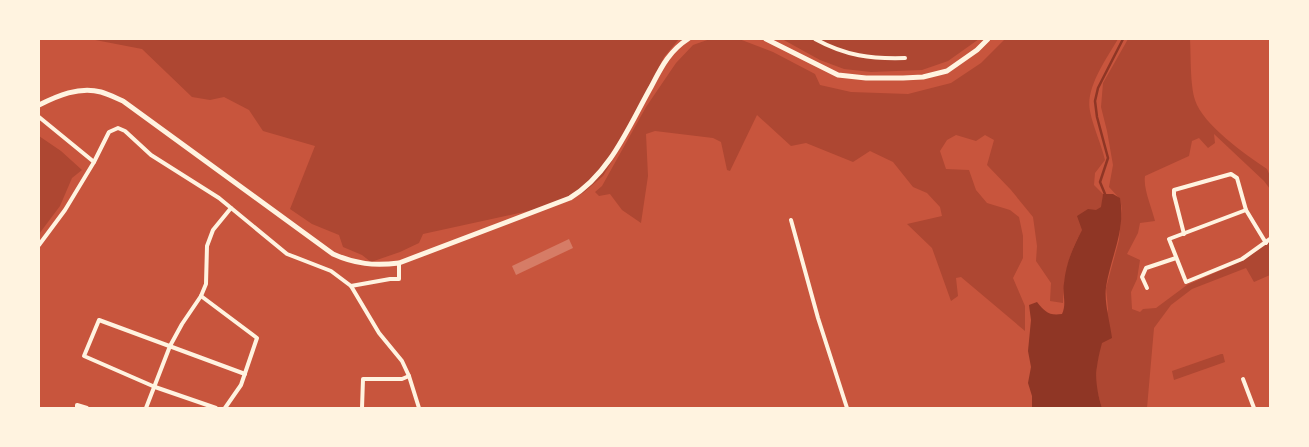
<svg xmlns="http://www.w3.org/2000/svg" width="1309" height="447" font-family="'IBM Plex Sans',sans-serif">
  <rect width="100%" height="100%" fill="#c8553d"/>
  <g fill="#ae4732">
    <polygon points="90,39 679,39 664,57 620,148 603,176 583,193 560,204 423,234 419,243 400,252 371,262 362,255 343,247 339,235 312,224 290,209 315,146 263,131 249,110 224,97 210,100 192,97 142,49"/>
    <path d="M 710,39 L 739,39 L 773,52 L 815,74 L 820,85 L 851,92 L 908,94 L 951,83 L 981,63 L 1005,39 L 1118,39 C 1107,58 1085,88 1090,111 C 1093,127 1101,143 1105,160 L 1095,173 L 1094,185 L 1103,194 L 1102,207 C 1096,210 1092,215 1088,221 C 1070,247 1064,271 1063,303 L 1050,301 L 1051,283 L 1036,261 L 1037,246 L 1033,217 L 1011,190 L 987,165 L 994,140 L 985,135 L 976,141 L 956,135 L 947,140 L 940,151 L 946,169 L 969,170 L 976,190 L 987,203 L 1010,210 L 1019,217 L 1023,236 L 1023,258 L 1013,278 L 1025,306 L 1025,331 L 961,277 L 956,278 L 958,296 L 951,301 L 932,248 L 907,224 L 942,216 L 940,207 L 927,193 L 913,187 L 893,162 L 870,151 L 853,162 L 806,143 L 791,146 L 757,115 L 730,171 L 727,170 L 721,142 L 713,138 L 655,131 L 646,134 L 648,176 L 641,223 L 622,210 L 610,194 L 599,196 L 595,192 L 602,186 L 646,107 L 676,63 L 693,45 Z"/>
    <polygon points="782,39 979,39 948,61 922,70 871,72 844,69 820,60"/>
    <path d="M 1128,39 L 1190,39 C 1191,56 1190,84 1195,100 C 1203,125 1245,154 1267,169 L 1270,176 L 1270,189 L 1264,181 L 1214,134 L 1215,143 L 1208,148 L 1199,138 L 1192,141 L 1189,156 L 1145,176 C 1143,189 1152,208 1155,221 L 1140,223 L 1138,233 L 1127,254 L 1140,260 L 1137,279 L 1131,292 L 1132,309 L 1140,312 L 1143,309 L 1156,308 L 1187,285 L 1242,261 L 1270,242 L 1270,275 L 1254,282 L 1246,268 L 1192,289 L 1171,305 L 1154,328 L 1147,408 L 1102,408 L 1096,387 L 1097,363 L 1108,309 L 1106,288 L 1119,240 L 1122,209 L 1120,199 L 1109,187 L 1113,165 L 1107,131 L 1101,107 L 1103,83 Z"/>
    <polygon points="39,136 61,151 82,170 72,178 60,206 39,234"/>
    <polygon points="1221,354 1223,354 1225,362 1174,380 1172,371"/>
  </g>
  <path fill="#8f3625" d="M 1103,194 L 1113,194 L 1120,198 C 1126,230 1111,256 1106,287 C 1104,303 1110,322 1112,338 L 1102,343 C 1095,369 1094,383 1102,408 L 1032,408 L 1032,396 L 1028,383 L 1031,367 L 1028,351 L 1031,320 L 1029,305 L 1037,302 C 1045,312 1049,316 1062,314 C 1067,303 1062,294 1064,283 C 1066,263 1073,247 1082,230 L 1077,216 L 1088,209 L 1096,210 L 1101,207 Z"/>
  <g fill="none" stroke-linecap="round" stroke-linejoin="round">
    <polyline stroke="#8f3625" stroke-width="2.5" points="1105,197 1105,194 1100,182 1108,158 1097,117 1095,101 1098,88 1123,39"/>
  </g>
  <polygon fill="#d67c66" points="569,239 573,248 516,275 512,266"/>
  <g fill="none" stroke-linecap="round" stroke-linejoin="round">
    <g stroke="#fff3e0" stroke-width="4">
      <path d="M 815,39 C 846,56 871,59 905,58"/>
      <polyline points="39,117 94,162"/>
      <polyline points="1246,210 1169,239 1186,282 1242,259 1270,239"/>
      <polyline points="791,220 818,318 847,408"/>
      <polyline points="1184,234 1174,195 1174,190 1231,174 1237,178 1246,210 1266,243"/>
      <polyline points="39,245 65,210 94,162 109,132 118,128 125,131 151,155 219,198 287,254 331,271 351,286 379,333 402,361 409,376 419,408"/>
      <polyline points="351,286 390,279 399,279 399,263"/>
      <polyline points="1147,288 1142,277 1146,268 1176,258"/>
      <polyline points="201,296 257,338 241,385 225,408"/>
      <polyline points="1243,379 1254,408"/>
      <polyline points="77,408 77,405 87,408"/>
      <polyline points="146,408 170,346 182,324 201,296 206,284 207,246 213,230 231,208"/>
      <polyline points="216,408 155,387 84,356 99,320 245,374"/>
      <polyline points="362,408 363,379 402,379 409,376"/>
    </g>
    <g stroke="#fff3e0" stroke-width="5">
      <polyline points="766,39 838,75 866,78 903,78 923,77 947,71 977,50 988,39"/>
      <path d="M 39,105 C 57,96 79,86 101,92 C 108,94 116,98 123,101 L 333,254 C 355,264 374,266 399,263 L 570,198 C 610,174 629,126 651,87 C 661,68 669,51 688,39"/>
    </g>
  </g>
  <rect width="1309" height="447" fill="none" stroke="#fff3e0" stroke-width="80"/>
</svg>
